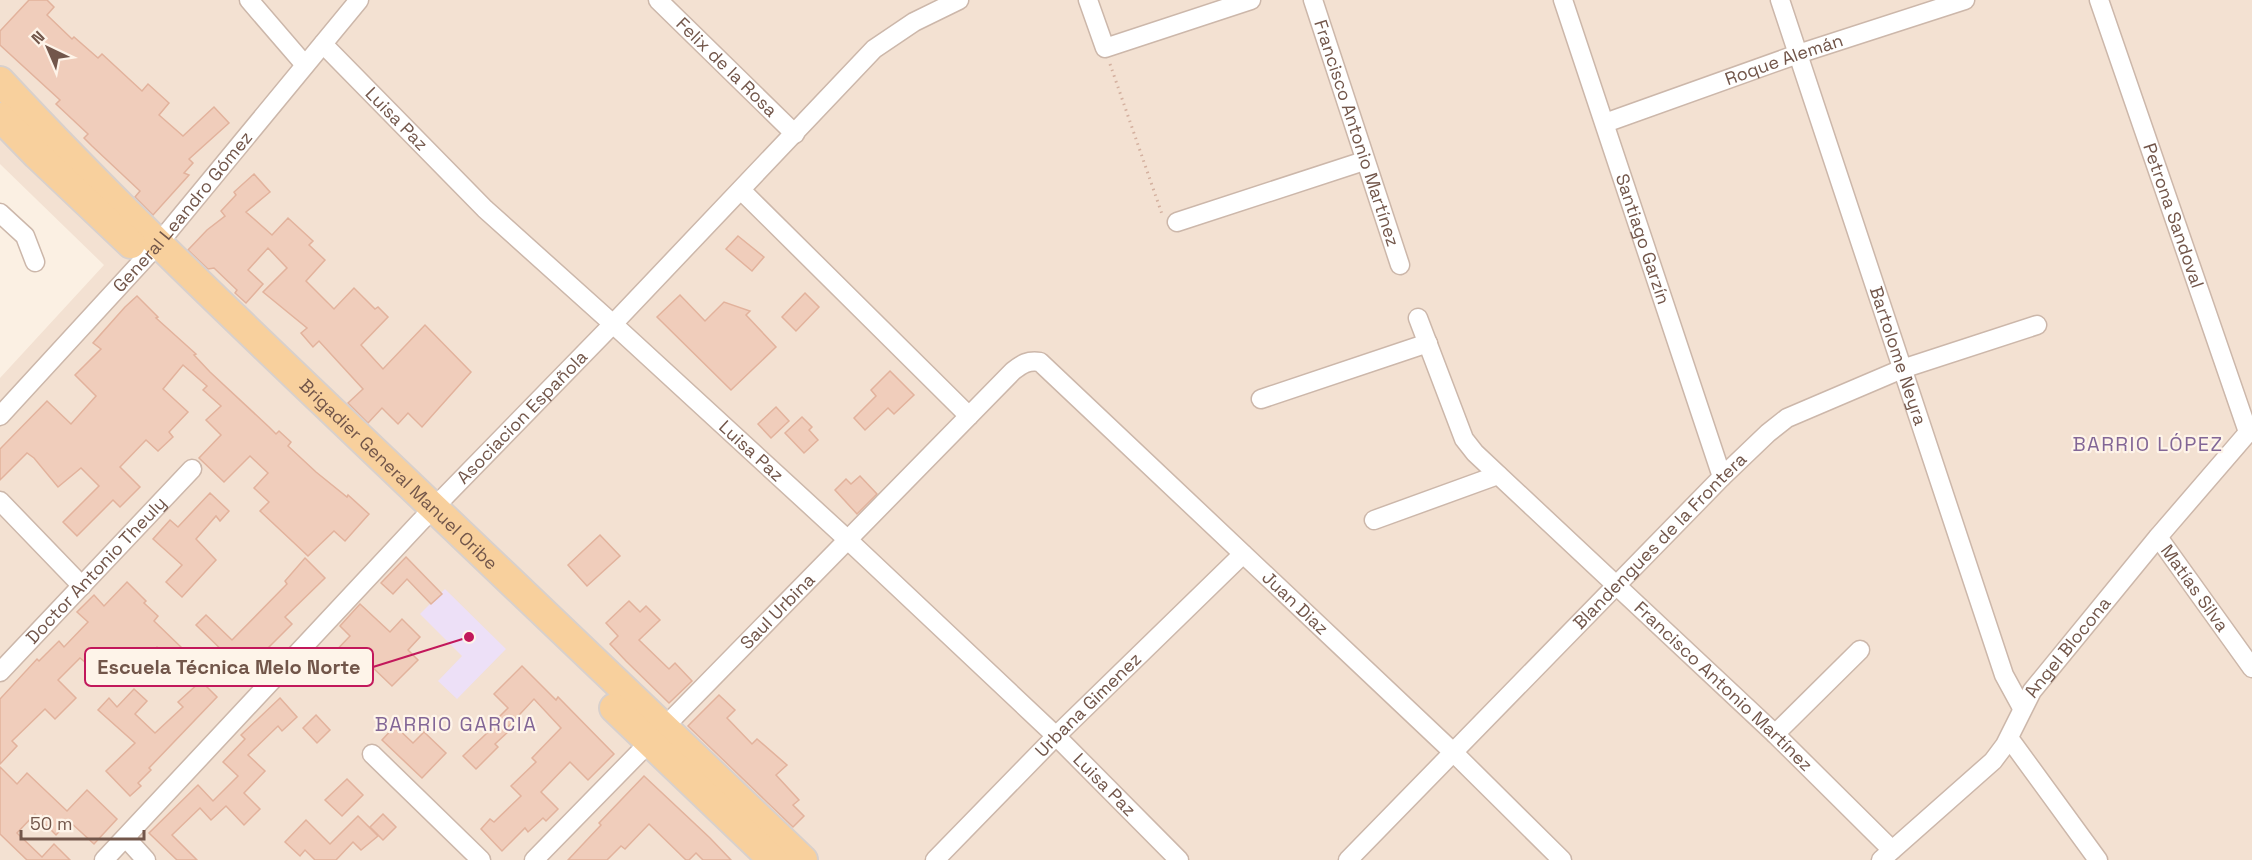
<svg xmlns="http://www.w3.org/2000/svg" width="2252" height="860" font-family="'Space Grotesk',sans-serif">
  <rect width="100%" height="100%" fill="#fbf0e3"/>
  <polygon fill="#f3e1d2" points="0,0 2252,0 2252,860 0,860 0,378 104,265 0,164"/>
  <polygon fill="#ede0f7" points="445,589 506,649 457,699 438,681 462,656 420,614"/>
  <g fill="#f0cdbb" stroke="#e2b29c" stroke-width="1.5">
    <polygon points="29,0 47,0 54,7 47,15 72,39 74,37 98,58 102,54 142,91 148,84 169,103 159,115 183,136 214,107 229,123 189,159 193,163 184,173 189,175 153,215 135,197 140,191 92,146 84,138 88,134 56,104 60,100 0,45 0,31"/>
    <polygon points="254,174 270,192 246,212 272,235 288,218 313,241 309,245 325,260 306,281 334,309 354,288 375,309 378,307 388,317 361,345 383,369 425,325 471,372 422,427 408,413 398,424 382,408 368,423 348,403 363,389 319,341 313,347 301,333 307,328 263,292 287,268 268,248 248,270 263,284 246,303 235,293 237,290 214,268 208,269 188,250 207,230 225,216 221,211 236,195 234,192"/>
    <polygon points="738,236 764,257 752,271 726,249"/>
    <polygon points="805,293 819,307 796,331 782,317"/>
    <polygon points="680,295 705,321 724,302 750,311 746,315 776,347 731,390 657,317"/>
    <polygon points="137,296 158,317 156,318 196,354 194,355 210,372 269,427 276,434 279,431 291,442 288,446 316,472 347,497 348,495 369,514 345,541 334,531 308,556 260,511 269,502 254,488 268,473 250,456 224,482 199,458 221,435 206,420 221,406 203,390 207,386 183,365 163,389 188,412 169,432 173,437 158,451 146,440 120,467 140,487 120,507 113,500 77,536 63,522 99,486 81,468 58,487 34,458 27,453 0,480 0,449 47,401 71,424 96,396 75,375 101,349 93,343 125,307"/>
    <polygon points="890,371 914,395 894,414 888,408 865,430 854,418 876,396 871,390"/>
    <polygon points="776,407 789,421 771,438 758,424"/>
    <polygon points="802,417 812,427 809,430 818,440 804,453 785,433"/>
    <polygon points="860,476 877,494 857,514 835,490 846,479 851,484"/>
    <polygon points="210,493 229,511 220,521 216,516 196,539 216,560 182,597 166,582 182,565 153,539 170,520 178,527"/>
    <polygon points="600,535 620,556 587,586 568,565"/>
    <polygon points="406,557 442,594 431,604 407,579 393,594 381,583"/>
    <polygon points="305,558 325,578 285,617 292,624 252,664 256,668 243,681 227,665 232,660 196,625 206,615 232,640 287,584 285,581"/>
    <polygon points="127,582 146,601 144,603 158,616 154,621 184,650 172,661 157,647 131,675 118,663 111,670 94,654 86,663 80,658 58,680 76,698 55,719 45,709 12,741 17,746 0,764 0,699 37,659 39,661 59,641 64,647 88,622 77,612 94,595 104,606"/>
    <polygon points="629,601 640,612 646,606 660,620 639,640 669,669 675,663 692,681 669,703 626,661 610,644 618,636 606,623"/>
    <polygon points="360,604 390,632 402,619 420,637 408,650 418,660 392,686 369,664 354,680 330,657 350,636 340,626"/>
    <polygon points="522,666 556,700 558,697 614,754 588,780 570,762 541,792 558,809 546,821 543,818 528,832 525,828 502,851 481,829 490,819 494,822 521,796 511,786 536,762 532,758 561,728 534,699 507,728 510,730 495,744 498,747 476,769 463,756 487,733 485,731 508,708 494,694"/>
    <polygon points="201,681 217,697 149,768 151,770 138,783 141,786 130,796 106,771 135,743 98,710 109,698 117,707 134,689 147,701 135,714 155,733 183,707 178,702"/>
    <polygon points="719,695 735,710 727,718 752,744 757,739 787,765 776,775 799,800 793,805 804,816 793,827 688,726"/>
    <polygon points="280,698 297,717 282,731 278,726 248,755 265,771 244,793 260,809 244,825 226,806 211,820 200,808 172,835 197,860 177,860 149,833 198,785 213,801 238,776 223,762 245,739 241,735"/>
    <polygon points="316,715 330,730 317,743 303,728"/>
    <polygon points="395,726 413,743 424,732 446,753 422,778 382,740"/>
    <polygon points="0,767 17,784 27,773 67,811 87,790 117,819 94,844 69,821 56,835 35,814 17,833 42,857 54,844 70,860 27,860 0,834"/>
    <polygon points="644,776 710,838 731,860 703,860 696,853 689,860 686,860 649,824 625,849 621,846 607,860 568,860 601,825 599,823"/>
    <polygon points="347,779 363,795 342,816 325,800"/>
    <polygon points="383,814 396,827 383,840 370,827"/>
    <polygon points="358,816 378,836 361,850 353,842 336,860 315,860 305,850 300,856 285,842 306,820 330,844"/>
  </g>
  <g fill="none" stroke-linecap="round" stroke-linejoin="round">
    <g stroke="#ccb7aa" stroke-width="21">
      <g id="street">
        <polyline points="249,0 305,65"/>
        <path id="s1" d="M 658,0 L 795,134"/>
        <polyline points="1088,0 1105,48 1251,0"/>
        <path id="s2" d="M 1313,0 L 1400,265"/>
        <path id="s3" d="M 1563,0 L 1722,477"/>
        <path id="s4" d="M 1780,0 L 2004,675 L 2022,708"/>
        <path id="s5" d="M 2099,0 L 2248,432"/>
        <path id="s6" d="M 323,44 L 485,209 L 613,324 L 848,540 L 1056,736 L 1179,860"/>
        <path id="s7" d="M 1605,123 L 1798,54 L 1965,0"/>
        <polyline points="741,190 969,416"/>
        <polyline points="0,213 25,236 35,262"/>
        <polyline points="1177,222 1364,161"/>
        <path id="s8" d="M 1418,318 L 1464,439 L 1475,453 L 1775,734 L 1892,850"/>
        <polyline points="1261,399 1428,343"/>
        <path id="s9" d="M 0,416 L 158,244 L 359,0"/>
        <polyline points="0,501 82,586"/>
        <polyline points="1374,520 1498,475"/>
        <path id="s10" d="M 2158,537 L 2252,668"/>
        <path id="s11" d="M 0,672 L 192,469"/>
        <polyline points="1775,734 1860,650"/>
        <polyline points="2009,738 2098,860"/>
        <polyline points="372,754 481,860"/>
        <polyline points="126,838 146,860"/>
        <path id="s12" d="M 104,860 L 420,522 L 613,324 L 874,49 L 914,22 L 959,0"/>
        <path id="s13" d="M 534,860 L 1013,371 C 1022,364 1028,360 1040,362 L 1454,753 L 1562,860"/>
        <path id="s14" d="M 935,860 L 1056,736 L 1243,554"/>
        <path id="s15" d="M 1348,860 L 1722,477 L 1768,433 L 1787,418 L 1902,369 L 2037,325"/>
        <path id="s16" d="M 1881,860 L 1993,761 L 2005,745 L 2032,691 L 2158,537 L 2252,428"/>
      </g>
    </g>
    <g stroke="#d8d0cc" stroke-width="32">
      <g id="primary">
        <path id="s17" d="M 0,81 C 105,194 216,300 327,406 C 485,558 644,709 803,860"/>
        <polyline points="0,117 37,155 131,244"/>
        <polyline points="614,708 773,860"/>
      </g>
    </g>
    <polyline stroke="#d4b09f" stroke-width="3" stroke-dasharray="1.5 4.5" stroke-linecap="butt" points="1110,64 1163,217"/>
    <use href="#street" stroke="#fff" stroke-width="18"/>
    <use href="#primary" stroke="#f8d09d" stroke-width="28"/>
  </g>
  <g text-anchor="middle" stroke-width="4.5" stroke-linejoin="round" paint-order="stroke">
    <g font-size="18" fill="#72564a" stroke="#fef4e9">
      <text dy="6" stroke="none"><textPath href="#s7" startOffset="190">Roque Alemán</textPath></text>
      <text dy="6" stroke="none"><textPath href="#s1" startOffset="96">Felix de la Rosa</textPath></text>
      <text dy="6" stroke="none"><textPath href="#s6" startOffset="105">Luisa Paz</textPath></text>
      <text dy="6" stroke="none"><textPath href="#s2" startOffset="140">Francisco Antonio Martínez</textPath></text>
      <text dy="6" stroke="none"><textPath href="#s9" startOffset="274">General Leandro Gómez</textPath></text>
      <text dy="6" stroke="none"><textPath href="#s5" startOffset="228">Petrona Sandoval</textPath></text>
      <text dy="6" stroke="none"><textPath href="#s3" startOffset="252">Santiago Garzín</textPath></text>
      <text dy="6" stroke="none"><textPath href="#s4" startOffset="375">Bartolome Neyra</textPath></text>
      <text dy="6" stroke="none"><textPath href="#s12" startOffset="609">Asociacion Española</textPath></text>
      <text dy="6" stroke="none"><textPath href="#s6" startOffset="591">Luisa Paz</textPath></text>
      <text dy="6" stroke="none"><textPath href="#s17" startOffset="560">Brigadier General Manuel Oribe</textPath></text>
      <text dy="6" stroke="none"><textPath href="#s15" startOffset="446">Blandengues de la Frontera</textPath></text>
      <text dy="6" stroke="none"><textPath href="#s11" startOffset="140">Doctor Antonio Theuly</textPath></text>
      <text dy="6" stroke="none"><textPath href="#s10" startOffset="63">Matías Silva</textPath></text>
      <text dy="6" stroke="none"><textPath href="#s13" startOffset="1065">Juan Diaz</textPath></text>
      <text dy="6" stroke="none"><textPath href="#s13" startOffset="348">Saul Urbina</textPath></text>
      <text dy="6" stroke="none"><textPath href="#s16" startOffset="286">Angel Blocona</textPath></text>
      <text dy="6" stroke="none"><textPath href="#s8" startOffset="488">Francisco Antonio Martínez</textPath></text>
      <text dy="6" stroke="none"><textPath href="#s14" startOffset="218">Urbana Gimenez</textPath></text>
      <text dy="6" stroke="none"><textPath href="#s6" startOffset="1077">Luisa Paz</textPath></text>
    </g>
    <g font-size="20" letter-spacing="1.5" fill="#826696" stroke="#fef4e9">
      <text x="2148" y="451">BARRIO LÓPEZ</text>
      <text x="456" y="731">BARRIO GARCIA</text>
    </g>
  </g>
  <path fill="none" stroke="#c2185b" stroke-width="2" d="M469 637L373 667"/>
  <circle fill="#c2185b" stroke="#fef4e9" stroke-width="2" cx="469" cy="637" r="6"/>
  <rect fill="#fef4e9" stroke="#c2185b" stroke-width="2" x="85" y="648" width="288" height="38" rx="6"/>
  <g font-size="20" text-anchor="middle" font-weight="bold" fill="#72564a">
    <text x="229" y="674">Escuela Técnica Melo Norte</text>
  </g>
  <g transform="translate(48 48) rotate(316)" stroke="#fef4e9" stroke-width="4.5" paint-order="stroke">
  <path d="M0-4.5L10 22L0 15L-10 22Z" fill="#72564a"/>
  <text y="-9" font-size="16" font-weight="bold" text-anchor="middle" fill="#72564a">N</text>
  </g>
  <path d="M21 830v9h123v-9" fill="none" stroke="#72564a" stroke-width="3"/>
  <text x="30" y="830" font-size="18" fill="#72564a" stroke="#fef4e9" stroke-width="4.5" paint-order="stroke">50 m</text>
</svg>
